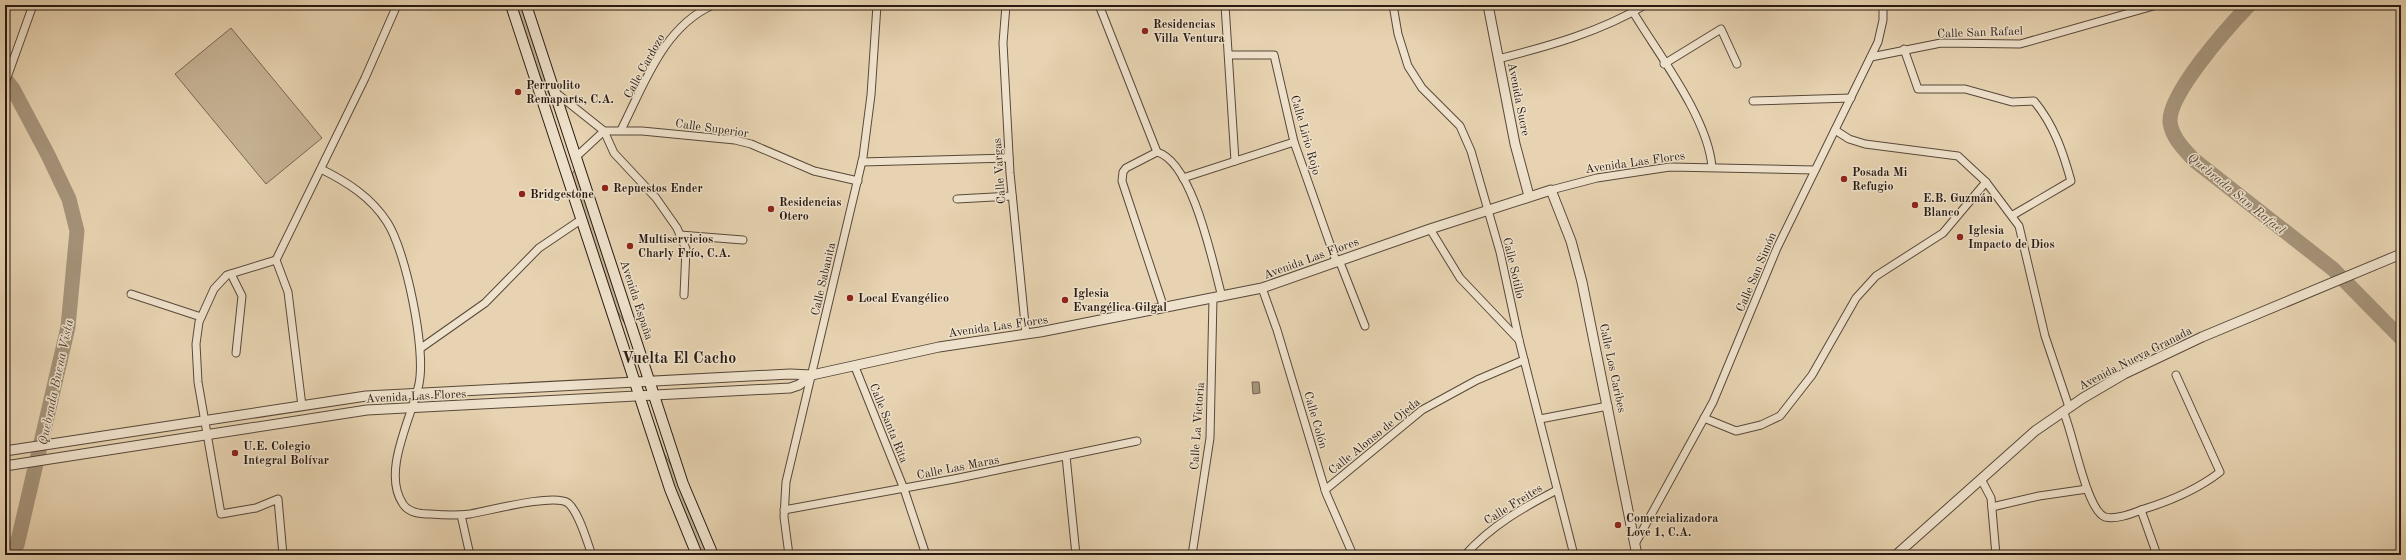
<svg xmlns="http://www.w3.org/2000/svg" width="2406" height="560" font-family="'Old Standard TT',serif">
  <rect width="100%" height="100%" fill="#e7d3b1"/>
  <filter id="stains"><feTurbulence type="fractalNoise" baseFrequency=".005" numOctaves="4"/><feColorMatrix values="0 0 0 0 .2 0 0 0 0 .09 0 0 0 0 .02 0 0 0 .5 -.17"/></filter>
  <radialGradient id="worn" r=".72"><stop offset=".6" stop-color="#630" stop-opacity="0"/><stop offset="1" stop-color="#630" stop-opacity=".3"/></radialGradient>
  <g fill="#c7b496" stroke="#786754">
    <polygon points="516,5 521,5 565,140 551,98 539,74"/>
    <polygon points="231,28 322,138 266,184 175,74"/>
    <polygon points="574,171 575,171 640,368 625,324 615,307 572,174"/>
    <polygon points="649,409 665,455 672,467 687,508 708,555 702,555 698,546 674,487"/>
  </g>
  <polygon fill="#a6947b" stroke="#746351" points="1252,382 1259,382 1260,393 1253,394"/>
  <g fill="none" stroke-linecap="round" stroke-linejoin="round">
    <polyline stroke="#746351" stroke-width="2.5" points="16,555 17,545"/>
    <g stroke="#a6947b" stroke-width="15">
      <path d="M 2249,5 C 2229,26 2168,94 2170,122 C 2172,138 2184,149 2194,160 L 2333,269 L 2401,338"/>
      <polyline points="5,79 13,89 48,155 69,199 77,231 68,327 17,545"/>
    </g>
    <g stroke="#58483a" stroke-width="9">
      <g id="minor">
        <polyline points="1006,5 1003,43 1010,173 1026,334"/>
        <polyline points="1099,5 1157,152"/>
        <polyline points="1225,5 1235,161"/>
        <polyline points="1393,5 1398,34 1408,66 1422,88 1460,126 1471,151 1500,252 1519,340 1574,555"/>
        <path d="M 1633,12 C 1659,55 1708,118 1712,167"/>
        <path d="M 1904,49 L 1918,89 L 1965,89 L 2012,102 L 2034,101 C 2054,125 2063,152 2071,181 L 2013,215"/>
        <polyline points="1230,55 1274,55 1294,142 1336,261"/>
        <polyline points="1871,57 1941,43 2020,44 2157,5"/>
        <path d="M 1498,59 C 1549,46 1600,32 1645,5"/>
        <polyline points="1664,64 1721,29 1737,64"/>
        <polyline points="5,83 33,5"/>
        <polyline points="555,92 604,131 614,153 656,198 677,228 686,249 684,295"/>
        <polyline points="1753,101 1851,98"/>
        <path d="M 621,130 C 644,85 663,27 713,5"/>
        <polyline points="1835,130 1849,139 1865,144 1958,156 1986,182 2019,226 2045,336 2069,407"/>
        <polyline points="576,157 604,131 642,131 735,140 751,144 814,171 858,181"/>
        <polyline points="862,162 1009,158"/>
        <path d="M 321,169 C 347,182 371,197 387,222 C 406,251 426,349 419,384 C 412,417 381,472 403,504 C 409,513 420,514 430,514 C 443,515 456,516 470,514 C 488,511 554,493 568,503 C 579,512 587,542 592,555"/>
        <polyline points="1183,178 1294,142"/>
        <polyline points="1551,190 1597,178 1670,167 1815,170"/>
        <polyline points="957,199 1012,196"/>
        <polyline points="1430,229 1460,278 1519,340"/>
        <polyline points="680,235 743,240"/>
        <polyline points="276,260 227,275 214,289 199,322 196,344 198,382 221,514 256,508 278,499 283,555"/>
        <polyline points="1339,260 1365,326"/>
        <polyline points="231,274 242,296 236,353"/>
        <polyline points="1262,288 1277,330 1326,493 1353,555"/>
        <polyline points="131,294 201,317"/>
        <path d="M 1164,308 L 1122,181 L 1123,172 L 1126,168 L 1157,152 C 1193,162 1213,264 1222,297"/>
        <polyline points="421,348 485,303 539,248 582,219"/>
        <polyline points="855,367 904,489 926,555"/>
        <polyline points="302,406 288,292 276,260 365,78 397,5"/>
        <path d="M 2063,411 C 2073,431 2086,510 2105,517 C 2117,520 2133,513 2144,509 C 2170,501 2198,489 2220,472 L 2176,375"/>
        <polyline points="1704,418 1736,431 1761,425 1780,416 1812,375 1856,298 1876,276 1943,233 1986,182"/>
        <polyline points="1540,419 1608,406"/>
        <polyline points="1066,456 1076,555"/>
        <polyline points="1981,479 1991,498 1996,555"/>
        <polyline points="1325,490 1422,410 1477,380 1524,360"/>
        <polyline points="1992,507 2039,496 2087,489"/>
        <polyline points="784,510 954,479 1137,441"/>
        <polyline points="2141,510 2157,555"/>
        <polyline points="461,515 470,555"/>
        <polyline points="1635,544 1713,402 1777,248 1878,42 1883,20 1883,5"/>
        <polyline points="789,555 784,517 786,482 863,157 871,95 877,5"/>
        <polyline points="1192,555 1210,438 1213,298"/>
        <path d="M 1465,555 C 1491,526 1522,508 1557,490"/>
      </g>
    </g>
    <g stroke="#58483a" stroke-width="11">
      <g id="tertiary">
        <polyline points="1488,5 1515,144 1529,196"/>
        <polyline points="5,451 366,396 790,374 812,375 939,347 1040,332 1262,288 1430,229 1551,190 1571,241 1582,282 1637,555"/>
        <polyline points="5,466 367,410 790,388 799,385 812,375"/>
        <polyline points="1896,555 2035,431 2083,398 2124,374 2202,337 2401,254"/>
      </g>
    </g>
    <g stroke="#281a12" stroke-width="12">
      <g id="secondary">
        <polyline points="511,5 670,489 697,555"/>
        <polyline points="526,5 683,484 713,555"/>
      </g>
    </g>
    <use href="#minor" stroke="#efe2cc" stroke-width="7"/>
    <use href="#tertiary" stroke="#efe2cc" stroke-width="9"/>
    <use href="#secondary" stroke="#efe2cc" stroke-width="10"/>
  </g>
  <g fill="#8f2418" stroke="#efe2cc" stroke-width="1.5">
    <circle cx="1145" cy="31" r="4"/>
    <circle cx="518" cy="92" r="4"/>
    <circle cx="1844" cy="179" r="4"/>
    <circle cx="605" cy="188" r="4"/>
    <circle cx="522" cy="194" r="4"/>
    <circle cx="1915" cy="205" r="4"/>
    <circle cx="771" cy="209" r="4"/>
    <circle cx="1960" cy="237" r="4"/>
    <circle cx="630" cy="246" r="4"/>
    <circle cx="850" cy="298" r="4"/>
    <circle cx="1065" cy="300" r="4"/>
    <circle cx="235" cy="453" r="4"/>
    <circle cx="1618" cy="525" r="4"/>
  </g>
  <g text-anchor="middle" stroke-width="3" stroke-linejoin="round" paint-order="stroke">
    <g font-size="12" font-weight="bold" fill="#281a12" stroke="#efe2cc" text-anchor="start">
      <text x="1153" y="28">Residencias<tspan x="1153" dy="14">Villa Ventura</tspan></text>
      <text x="526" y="89">Perruolito<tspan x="526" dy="14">Remaparts, C.A.</tspan></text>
      <text x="1852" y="176">Posada Mi<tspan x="1852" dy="14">Refugio</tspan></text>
      <text x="613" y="192">Repuestos Ender</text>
      <text x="530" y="198">Bridgestone</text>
      <text x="1923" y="202">E.B. Guzmán<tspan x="1923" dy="14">Blanco</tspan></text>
      <text x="779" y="206">Residencias<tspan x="779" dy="14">Otero</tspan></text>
      <text x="1968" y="234">Iglesia<tspan x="1968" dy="14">Impacto de Dios</tspan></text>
      <text x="638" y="243">Multiservicios<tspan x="638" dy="14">Charly Frío, C.A.</tspan></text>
      <text x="1073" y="297">Iglesia<tspan x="1073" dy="14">Evangélica Gilgal</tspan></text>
      <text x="858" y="302">Local Evangélico</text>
      <text x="243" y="450">U.E. Colegio<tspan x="243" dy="14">Integral Bolívar</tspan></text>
      <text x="1626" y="522">Comercializadora<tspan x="1626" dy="14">Love 1, C.A.</tspan></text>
    </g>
    <g font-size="12" fill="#281a12" stroke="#efe2cc">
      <text transform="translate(1980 32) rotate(-2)" y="4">Calle San Rafael</text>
      <text transform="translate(644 66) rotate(-61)" y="4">Calle Cardozo</text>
      <text transform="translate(1519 99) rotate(79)" y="4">Avenida Sucre</text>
      <text transform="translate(712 128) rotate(8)" y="4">Calle Superior</text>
      <text transform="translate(1306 135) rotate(74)" y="4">Calle Lirio Rojo</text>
      <text transform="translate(1635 162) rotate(-8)" y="4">Avenida Las Flores</text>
      <text transform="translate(999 171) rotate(-94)" y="4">Calle Vargas</text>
      <text transform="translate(1311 258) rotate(-20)" y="4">Avenida Las Flores</text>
      <text transform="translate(1514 268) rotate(77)" y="4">Calle Sotillo</text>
      <text transform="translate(1756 272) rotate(-67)" y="4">Calle San Simón</text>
      <text transform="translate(823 279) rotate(-77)" y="4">Calle Sabanita</text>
      <text transform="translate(637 300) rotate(72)" y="4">Avenida España</text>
      <text transform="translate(998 326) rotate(-8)" y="4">Avenida Las Flores</text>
      <text transform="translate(2135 358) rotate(-27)" y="4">Avenida Nueva Granada</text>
      <text transform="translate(1613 368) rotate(78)" y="4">Calle Los Caribes</text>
      <text transform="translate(416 396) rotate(-3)" y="4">Avenida Las Flores</text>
      <text transform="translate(1316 420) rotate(74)" y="4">Calle Colón</text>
      <text transform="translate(889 423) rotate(68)" y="4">Calle Santa Rita</text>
      <text transform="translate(1197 426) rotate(-86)" y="4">Calle La Victoria</text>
      <text transform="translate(1374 436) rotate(-39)" y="4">Calle Alonso de Ojeda</text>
      <text transform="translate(958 467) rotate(-11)" y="4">Calle Las Maras</text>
      <text transform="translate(1513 504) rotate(-32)" y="4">Calle Freites</text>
    </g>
    <g font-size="13" font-style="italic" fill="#5a4b3c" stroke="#efe2cc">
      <text transform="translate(2237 193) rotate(39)" y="5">Quebrada San Rafael</text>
      <text transform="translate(55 382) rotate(-78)" y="5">Quebrada Buena Vista</text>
    </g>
    <g font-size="16" font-weight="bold" fill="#281a12" stroke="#efe2cc">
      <text x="679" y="363">Vuelta El Cacho</text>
    </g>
  </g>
  <rect width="2406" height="560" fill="none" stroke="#e7d3b1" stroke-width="20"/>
  <rect x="6" y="6" width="2394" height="548" fill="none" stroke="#281a12" stroke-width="2"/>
  <rect x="10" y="10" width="2386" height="540" fill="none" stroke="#281a12"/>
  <rect width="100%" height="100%" filter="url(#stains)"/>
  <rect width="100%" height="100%" fill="url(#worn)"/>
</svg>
